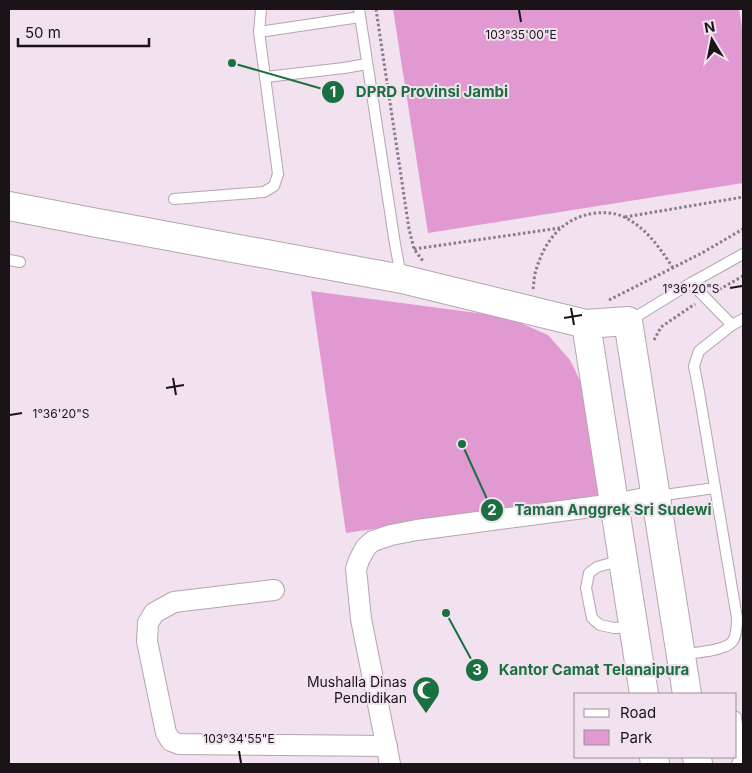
<svg xmlns="http://www.w3.org/2000/svg" width="752" height="773" font-family="Inter,sans-serif">
  <rect width="100%" height="100%" fill="#f2e1ee"/>
  <g fill="#e199d1">
    <polygon points="393,9 739,9 743,34 743,183 428,233"/>
    <polygon points="311,291 507,317 548,335 570,360 585,391 599,496 346,533"/>
  </g>
  <g fill="none" stroke-linecap="round" stroke-linejoin="round">
    <g stroke="#b5a5b1" stroke-width="12">
      <g id="service">
        <polyline points="359,9 395,244 401,276"/>
        <polyline points="259,32 360,17"/>
        <polyline points="266,77 344,68 367,64"/>
        <polyline points="174,199 264,192 274,186 278,174 259,32 261,9"/>
        <polyline points="9,260 20,262"/>
        <polyline points="691,283 732,325 743,319"/>
        <polyline points="629,321 691,283 743,254"/>
        <polyline points="657,496 715,488"/>
        <polyline points="622,560 597,567 589,573 586,588 592,618 600,625 614,628 632,627"/>
        <path d="M 681,654 C 694,653 724,651 732,642 C 737,636 737,625 737,618 L 699,392 L 694,366 L 699,351 L 732,325"/>
        <path d="M 736,717 C 737,729 743,754 737,764"/>
      </g>
    </g>
    <g stroke="#b5a5b1" stroke-width="22">
      <g id="minor">
        <polyline points="274,590 174,602 154,613 148,623 147,641 166,733 171,741 179,744 387,746"/>
        <polyline points="390,764 361,619 356,569 359,560 366,547 373,541 391,535 417,530 614,504 655,496"/>
      </g>
    </g>
    <g stroke="#b5a5b1" stroke-width="30">
      <g id="secondary">
        <polyline points="9,206 92,222 402,279 586,324 628,321 687,694"/>
        <polyline points="586,324 644,694"/>
        <polyline points="654,757 655,764"/>
        <polyline points="697,757 698,764"/>
      </g>
    </g>
    <g stroke="#887c85" stroke-width="3" stroke-dasharray="2.5 2.5" stroke-linecap="butt">
      <polyline points="376,9 409,229 414,249 423,261"/>
      <polyline points="625,217 743,197"/>
      <polyline points="414,249 560,228"/>
      <path d="M 533,289 C 534,283 534,276 536,270 C 545,240 563,217 596,213 C 606,212 617,213 626,218 C 647,229 660,248 673,268"/>
      <polyline points="715,292 743,276"/>
      <polyline points="609,300 702,253 743,229"/>
      <polyline points="654,340 661,327 695,304"/>
    </g>
    <use href="#service" stroke="#fff" stroke-width="10"/>
    <use href="#minor" stroke="#fff" stroke-width="20"/>
    <use href="#secondary" stroke="#fff" stroke-width="28"/>
  </g>
  <path fill="none" stroke="#1a1418" stroke-width="2" d="M 519,10 L 521,22M 730,288 L 742,286M 571,308 L 574,325M 564,318 L 582,315M 173,378 L 176,395M 166,388 L 184,385M 10,415 L 22,413M 239,751 L 241,763"/>
  <defs>
    <g id="mosque-pin" transform="scale(1.4375)"><path d="M0 17L-7.5 6A9.5 9.5 0 1 1 7.5 6Z" fill="#1b7042" stroke="#f2e1ee"/><path d="M3.5-4.9A6 6 0 1 0 3.5 4.9A5 5 0 1 1 3.5-4.9Z" fill="#fff"/></g>
  </defs>
  <g fill-rule="evenodd">
    <use href="#mosque-pin" x="426" y="690"/>
  </g>
  <g text-anchor="middle" stroke-width="4" stroke-linejoin="round" paint-order="stroke">
    <g font-size="14" fill="#1a1418" stroke="#f2e1ee" text-anchor="end">
      <text x="407" y="687">Mushalla Dinas<tspan x="407" dy="16">Pendidikan</tspan></text>
    </g>
  </g>
  <g font-size="12" text-anchor="middle" fill="#1a1418" stroke="#f2e1ee" stroke-width="4" stroke-linejoin="round" paint-order="stroke">
    <text x="521" y="39">103°35'00"E</text>
    <text x="691" y="293">1°36'20"S</text>
    <text x="61" y="418">1°36'20"S</text>
    <text x="239" y="743">103°34'55"E</text>
  </g>
  <path fill="none" stroke="#1b7042" stroke-width="2" d="M232 63L333 92M462 444L492 510M446 613L477 670"/>
  <g fill="#1b7042" stroke="#f2e1ee" stroke-width="2">
    <circle cx="232" cy="63" r="5"/>
    <circle cx="462" cy="444" r="5"/>
    <circle cx="446" cy="613" r="5"/>
    <circle cx="333" cy="92" r="12"/>
    <circle cx="492" cy="510" r="12"/>
    <circle cx="477" cy="670" r="12"/>
  </g>
  <g font-size="15" text-anchor="middle" font-weight="bold" fill="#fff">
    <text x="333" y="97">1</text>
    <text x="492" y="515">2</text>
    <text x="477" y="675">3</text>
  </g>
  <g font-size="15" text-anchor="middle" font-weight="bold" fill="#1b7042" stroke="#f2e1ee" stroke-width="4" stroke-linejoin="round" paint-order="stroke">
    <text x="432" y="97">DPRD Provinsi Jambi</text>
    <text x="613" y="515">Taman Anggrek Sri Sudewi</text>
    <text x="594" y="675">Kantor Camat Telanaipura</text>
  </g>
  <rect width="752" height="773" fill="none" stroke="#1a1418" stroke-width="20"/>
  <rect x="574" y="693" width="162" height="65" fill="#f2e1ee" stroke="#9c8f98"/>
  <rect x="584" y="709" width="25" height="8" fill="#ffffff" stroke="#9c8f98"/>
  <text x="620" y="718" font-size="15" fill="#1a1418">Road</text>
  <rect x="584" y="730" width="25" height="15" fill="#e199d1" stroke="#9c8f98"/>
  <text x="620" y="743" font-size="15" fill="#1a1418">Park</text>
  <g transform="translate(712 40) rotate(350)" stroke="#f2e1ee" stroke-width="4" paint-order="stroke">
  <path d="M0-4L9 19L0 12L-9 19Z" fill="#1a1418"/>
  <text y="-8" font-size="14" font-weight="bold" text-anchor="middle" fill="#1a1418">N</text>
  </g>
  <path d="M18 38v8h131v-8" fill="none" stroke="#1a1418" stroke-width="2.5"/>
  <text x="25" y="38" font-size="15" fill="#1a1418" stroke="#f2e1ee" stroke-width="4" paint-order="stroke">50 m</text>
</svg>
